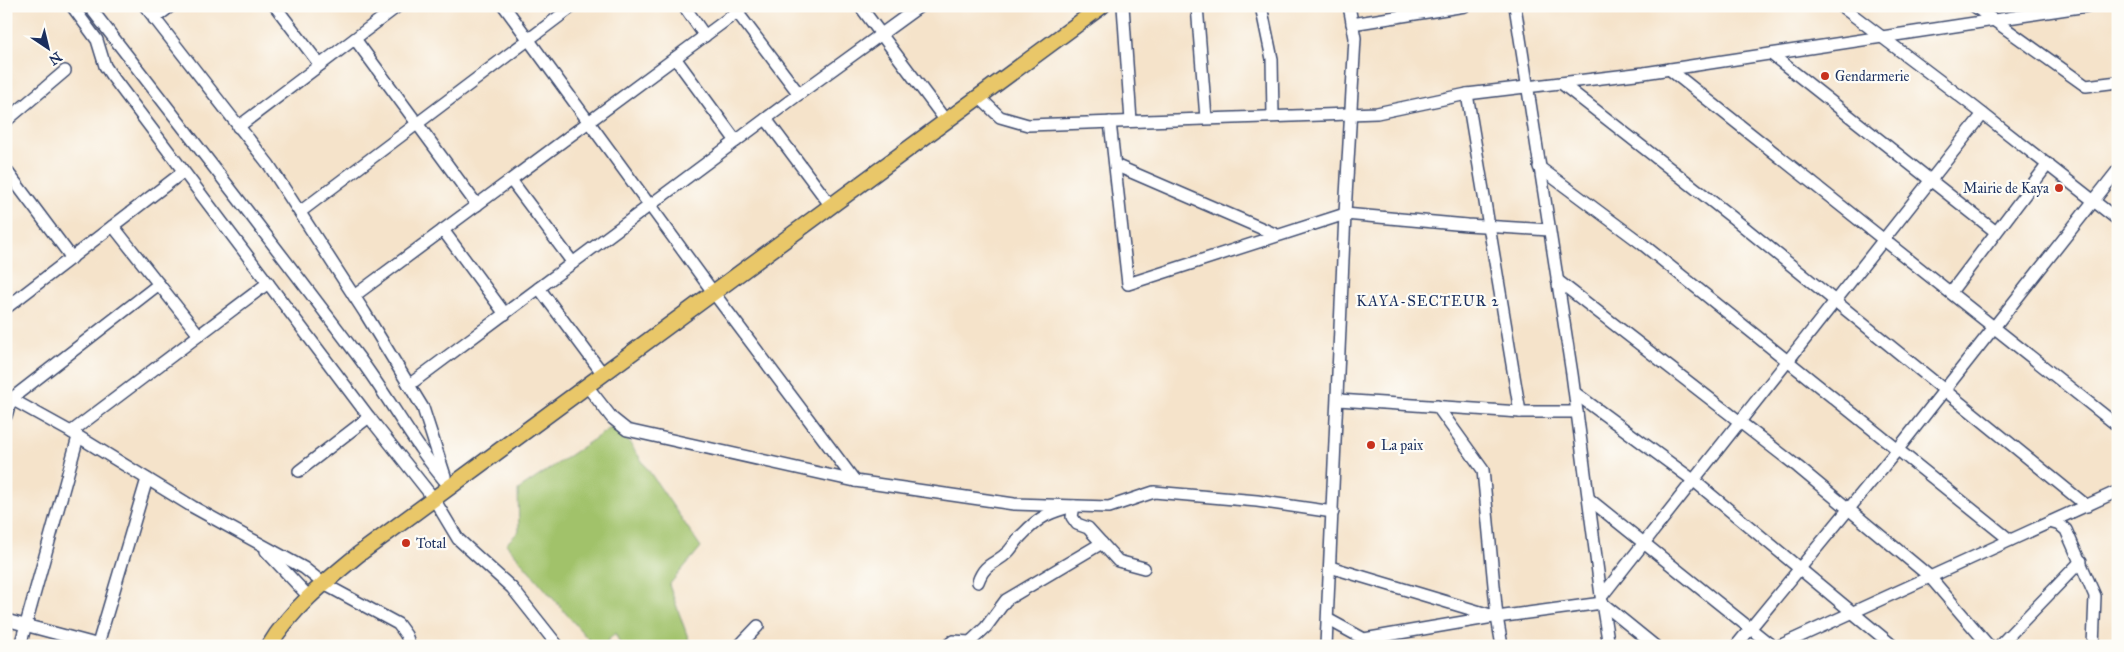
<svg xmlns="http://www.w3.org/2000/svg" width="2124" height="652" font-family="'IM FELL Great Primer',serif">
  <rect width="100%" height="100%" fill="#fdfcf7"/>
  <filter id="ink" filterUnits="userSpaceOnUse"><feTurbulence type="fractalNoise" baseFrequency=".02" numOctaves="2"/><feDisplacementMap in="SourceGraphic" scale="10" xChannelSelector="R" yChannelSelector="G"/><feConvolveMatrix kernelMatrix="1 2 1 2 8 2 1 2 1" color-interpolation-filters="sRGB"/></filter>
  <filter id="wash" filterUnits="userSpaceOnUse"><feTurbulence type="fractalNoise" baseFrequency=".0096" numOctaves="4" result="noise"/><feDisplacementMap in="SourceGraphic" scale="20" xChannelSelector="R" yChannelSelector="G"/><feGaussianBlur stdDeviation="1.12" result="paint"/><feColorMatrix in="noise" values="0 0 0 0 0 0 0 0 0 0 0 0 0 0 0 0 0 1.4 0 .05"/><feComposite in="paint" operator="in"/></filter>
  <g filter="url(#wash)">
    <rect width="100%" height="100%" fill="#f5e3ca"/>
    <polygon fill="#a1c26a" stroke="#5e7864" points="612,427 629,442 701,547 669,585 691,646 621,646 615,633 603,646 594,646 506,544 519,531 518,490"/>
  </g>
  <g filter="url(#ink)">
    <g fill="none" stroke-linecap="round" stroke-linejoin="round">
      <g stroke="#3c4a6e" stroke-width="14">
        <g id="minor">
          <polyline points="72,6 97,40 105,66 111,75 369,417 434,499 458,539 512,588 558,646"/>
          <path d="M 89,6 C 178,121 267,235 354,351 C 388,395 414,446 450,487"/>
          <polyline points="145,6 269,165 365,313 423,408 445,476"/>
          <polyline points="275,6 320,65"/>
          <polyline points="504,6 713,292 855,481"/>
          <polyline points="684,6 705,36"/>
          <polyline points="860,6 946,121"/>
          <polyline points="1123,6 1131,121"/>
          <polyline points="1197,6 1206,118"/>
          <polyline points="1261,6 1272,59 1273,116"/>
          <polyline points="1515,6 1572,374 1602,603 1655,646"/>
          <polyline points="1841,6 1969,103 2118,220"/>
          <polyline points="1974,6 2086,86 2118,82"/>
          <polyline points="737,12 799,94"/>
          <polyline points="154,19 171,6"/>
          <polyline points="1352,24 1465,6"/>
          <polyline points="355,39 477,205"/>
          <polyline points="1771,54 1996,232"/>
          <polyline points="675,58 736,141"/>
          <polyline points="1669,69 2118,426"/>
          <polyline points="1561,83 1733,218 2087,506"/>
          <polyline points="1467,94 1520,412"/>
          <polyline points="979,97 1000,117 1028,125 1377,113 1467,94 1644,73 2087,6"/>
          <polyline points="766,119 831,206"/>
          <polyline points="6,121 65,71"/>
          <polyline points="1110,122 1128,284 1345,214 1467,225 1549,230"/>
          <polyline points="238,127 398,6"/>
          <polyline points="1115,165 1277,235"/>
          <polyline points="1539,167 1641,243 2010,540"/>
          <polyline points="6,170 72,258"/>
          <polyline points="511,180 573,263"/>
          <polyline points="300,212 573,6"/>
          <polyline points="113,226 199,335"/>
          <polyline points="443,230 505,314"/>
          <polyline points="1557,280 1798,467 1929,576 1989,646"/>
          <polyline points="539,288 603,374"/>
          <polyline points="1951,292 2048,164"/>
          <polyline points="354,296 745,6"/>
          <polyline points="6,308 183,172"/>
          <polyline points="409,385 799,94 920,6"/>
          <polyline points="587,386 612,418 627,430 855,481 1014,504 1109,507 1154,492 1257,501 1333,512"/>
          <polyline points="1575,393 1693,480 1893,646"/>
          <polyline points="6,396 71,432 193,507 304,568 324,584 398,624 406,635 410,646"/>
          <polyline points="1338,400 1520,412 1577,412"/>
          <polyline points="1437,406 1483,470 1497,617 1602,603 1609,646"/>
          <polyline points="6,416 11,399 159,284"/>
          <polyline points="71,432 268,283"/>
          <polyline points="299,471 369,417"/>
          <polyline points="1589,499 1772,646"/>
          <polyline points="2050,522 2060,525 2066,530 2095,596 2093,646"/>
          <polyline points="266,551 310,598"/>
          <polyline points="1330,567 1497,617"/>
          <path d="M 978,582 C 985,562 995,565 1008,552 C 1013,547 1017,539 1023,534 C 1040,516 1050,512 1074,506 L 1072,517 L 1077,524 L 1088,528 L 1118,561 L 1144,568"/>
          <polyline points="1602,596 1983,114"/>
          <polyline points="1497,617 1502,646"/>
          <polyline points="6,620 103,646"/>
          <polyline points="1331,621 1364,639 1493,617"/>
          <polyline points="98,644 147,479"/>
          <polyline points="20,646 78,437"/>
          <polyline points="739,646 758,626"/>
          <polyline points="947,646 953,641 970,642 986,627 1006,600 1102,543"/>
          <polyline points="1326,646 1345,214 1355,38 1349,6"/>
          <polyline points="1736,646 1898,449 2118,170"/>
          <polyline points="1779,646 2118,491"/>
          <polyline points="1999,646 2081,561"/>
        </g>
      </g>
      <g stroke="#3c4a6e" stroke-width="18">
        <path id="major" d="M 269,646 C 291,609 326,581 359,554 L 1102,6"/>
      </g>
      <use href="#minor" stroke="#fff" stroke-width="11"/>
      <use href="#major" stroke="#e9c769" stroke-width="15"/>
    </g>
  </g>
  <g fill="#c8321e" stroke="#fdfcf7" stroke-width="2">
    <circle cx="1825" cy="76" r="5"/>
    <circle cx="2059" cy="188" r="5"/>
    <circle cx="1371" cy="445" r="5"/>
    <circle cx="406" cy="543" r="5"/>
  </g>
  <g text-anchor="middle" stroke-width="4.5" stroke-linejoin="round" paint-order="stroke">
    <g font-size="14" fill="#1b2f5e" stroke="#fdfcf7" text-anchor="start">
      <text x="1835" y="81">Gendarmerie</text>
      <text x="2049" y="193" text-anchor="end">Mairie de Kaya</text>
      <text x="1381" y="450">La paix</text>
      <text x="416" y="548">Total</text>
    </g>
    <g font-size="15" letter-spacing="1" fill="#1b2f5e" stroke="#fdfcf7">
      <text x="1428" y="306">KAYA-SECTEUR 2</text>
    </g>
  </g>
  <rect width="2124" height="652" fill="none" stroke="#fdfcf7" stroke-width="25"/>
  <g transform="translate(48 48) rotate(145)" stroke="#fdfcf7" stroke-width="4" paint-order="stroke">
  <path d="M0-4L9 19L0 12L-9 19Z" fill="#1b2f5e"/>
  <text y="-8" font-size="14" font-weight="bold" text-anchor="middle" fill="#1b2f5e">N</text>
  </g>
</svg>
